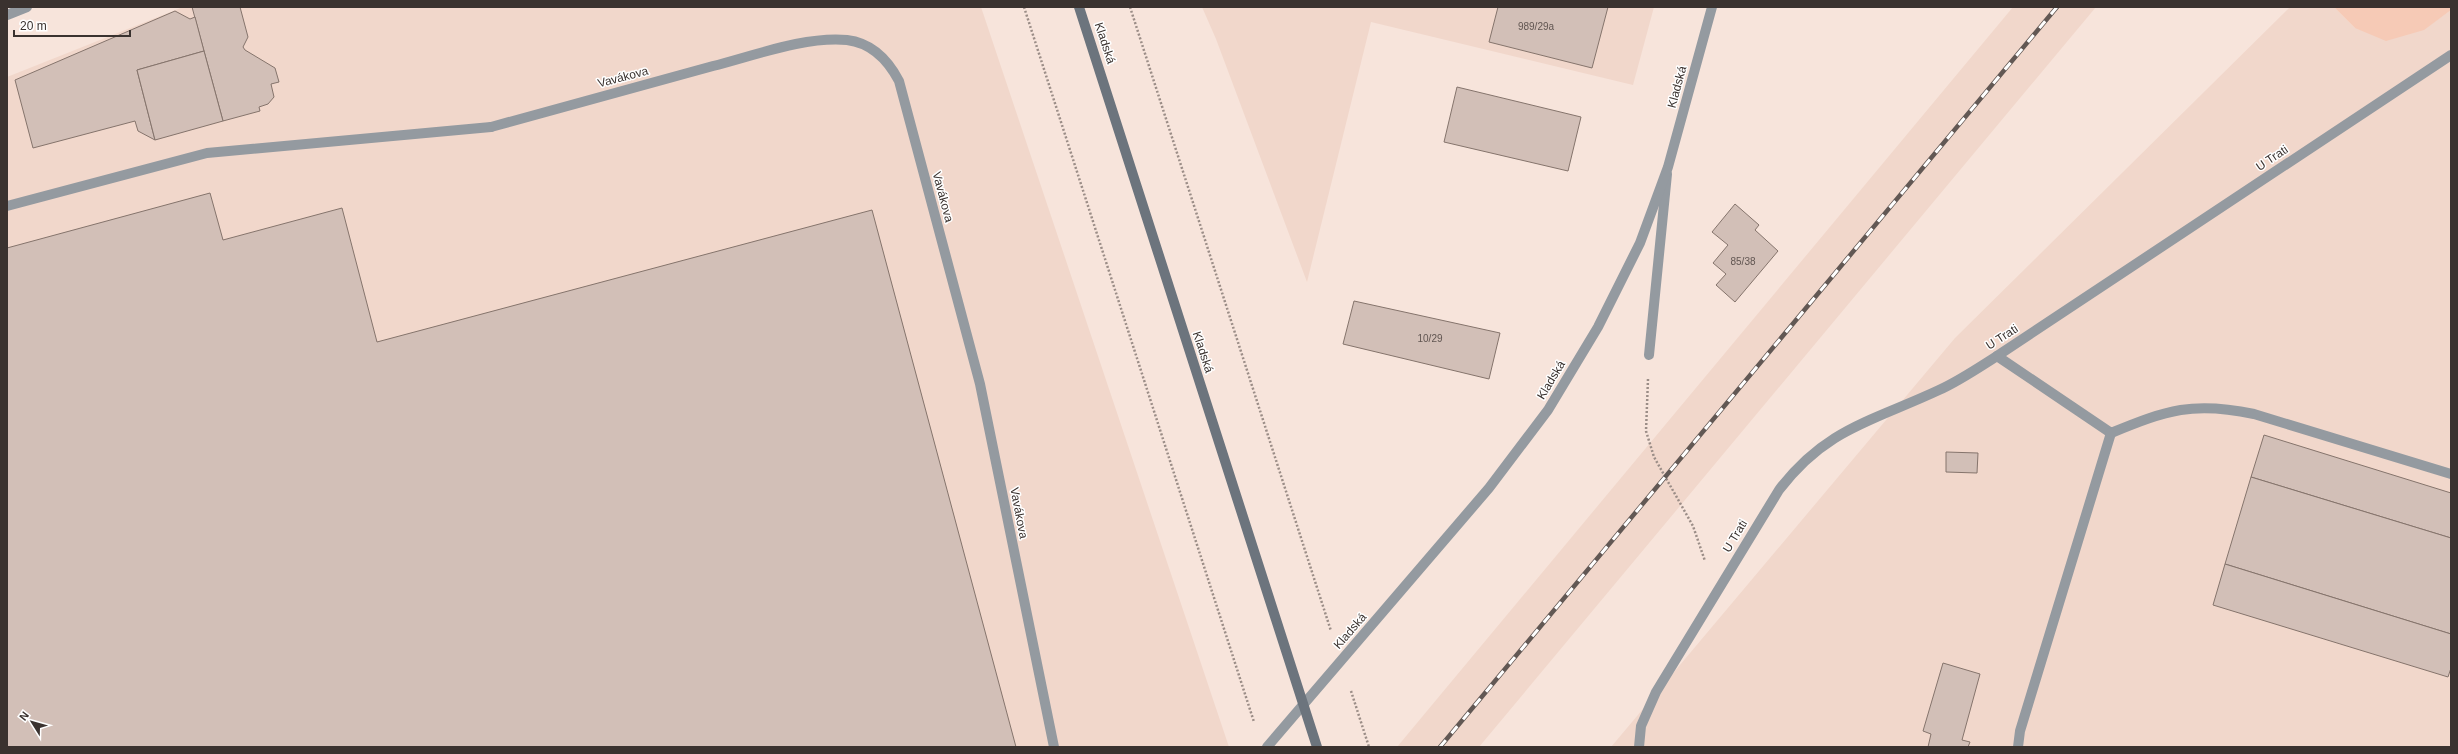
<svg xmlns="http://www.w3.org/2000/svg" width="2458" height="754" font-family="Arial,sans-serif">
  <rect width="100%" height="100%" fill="#f7e4db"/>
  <g fill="#f1d7cb">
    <polygon points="183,7 981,7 1229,747 7,747 7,77"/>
    <polygon points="1202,7 1654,7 1633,85 1371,22 1307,282 1216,39"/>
    <polygon points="2013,7 2096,7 1479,747 1397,747"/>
    <polygon points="2290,7 2334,7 2355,28 2423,30 2451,10 2451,747 1611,747 1955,338"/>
  </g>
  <polygon fill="#f6cab6" points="2334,7 2451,7 2451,10 2424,30 2386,41 2355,28"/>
  <g fill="#d2bfb7" stroke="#85746c">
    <polygon points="192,7 240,7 248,37 243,47 245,50 275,68 279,82 271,84 274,97 268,104 259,107 260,111 223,121"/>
    <polygon points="1498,7 1608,7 1592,68 1489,42"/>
    <polygon points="175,11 190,19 195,17 204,51 137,70 155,140 138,131 135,121 33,148 15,80"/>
    <polygon points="204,51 223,121 155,140 137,70"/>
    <polygon points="1457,87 1581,117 1568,171 1444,142"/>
    <polygon points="210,193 223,240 342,208 377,342 872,210 1016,747 7,747 7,248"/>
    <polygon points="1735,204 1759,225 1755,230 1778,251 1735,302 1716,285 1726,274 1713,263 1728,245 1712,232"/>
    <polygon points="1354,301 1500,333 1489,379 1343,344"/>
    <polygon points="2264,435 2451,493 2451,538 2251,477"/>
    <polygon points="1946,452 1978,453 1977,473 1946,472"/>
    <polygon points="2251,477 2451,538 2451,634 2225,564"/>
    <polygon points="2225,564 2451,634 2451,668 2448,677 2213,605"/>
    <polygon points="1943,663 1980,674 1962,740 1970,742 1968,747 1928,747 1931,734 1923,731"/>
  </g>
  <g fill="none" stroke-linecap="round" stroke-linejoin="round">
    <g stroke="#9b8d87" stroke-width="2.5" stroke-dasharray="2 2" stroke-linecap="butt">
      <polyline points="1024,7 1254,722"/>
      <polyline points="1130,7 1331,631"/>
      <polyline points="1648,379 1646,431 1654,457 1693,526 1705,561"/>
      <polyline points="1351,691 1369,747"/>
    </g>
    <g stroke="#949aa0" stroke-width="10">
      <polyline points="7,206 207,153 491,127"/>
      <polyline points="1649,355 1667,174"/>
      <path d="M 1997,356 L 2111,433 C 2167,410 2193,401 2254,414 L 2451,474"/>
      <polyline points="2018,747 2020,731 2111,433"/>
    </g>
    <g stroke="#949aa0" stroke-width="10">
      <polyline points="7,15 27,7"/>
      <path d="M 491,127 C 565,106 639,86 713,66 C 753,56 805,36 847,40 C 872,43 888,60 899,81 L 980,384 L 1054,747"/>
      <polyline points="1267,747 1489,488 1548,410 1598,327 1640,243 1668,167 1712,7"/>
      <path d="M 1639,747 L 1641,726 L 1656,692 L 1779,490 C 1826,428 1873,421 1939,390 C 1959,381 1978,368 1997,356 L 2451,55"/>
    </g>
    <polyline stroke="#6c747d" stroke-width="10" points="1079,7 1317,747"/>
    <g stroke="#625854" stroke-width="4.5">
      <polyline id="rail" points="1440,747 2057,7"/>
    </g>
    <use href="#rail" stroke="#fff" stroke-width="3" stroke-dasharray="9" stroke-linecap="butt"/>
  </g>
  <g text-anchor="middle" stroke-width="3" stroke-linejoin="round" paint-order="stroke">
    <g font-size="10" fill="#605551">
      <text x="1536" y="30">989/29a</text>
      <text x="1743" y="265">85/38</text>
      <text x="1430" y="342">10/29</text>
    </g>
    <g font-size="12" fill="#3a322f" stroke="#fff">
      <text transform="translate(1105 43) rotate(72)" y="4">Kladská</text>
      <text transform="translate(623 77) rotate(-15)" y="4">Vavákova</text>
      <text transform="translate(1677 87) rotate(-75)" y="4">Kladská</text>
      <text transform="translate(2272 158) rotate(-34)" y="4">U Trati</text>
      <text transform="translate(943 197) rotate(75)" y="4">Vavákova</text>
      <text transform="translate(2002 337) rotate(-33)" y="4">U Trati</text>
      <text transform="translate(1203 352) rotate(72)" y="4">Kladská</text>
      <text transform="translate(1551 380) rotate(-59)" y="4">Kladská</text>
      <text transform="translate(1019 513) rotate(79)" y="4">Vavákova</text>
      <text transform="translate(1735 536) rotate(-59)" y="4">U Trati</text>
      <text transform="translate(1350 631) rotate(-49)" y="4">Kladská</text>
    </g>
  </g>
  <rect width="2458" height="754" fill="none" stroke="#3a322f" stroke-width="16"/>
  <g transform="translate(32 722) rotate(307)" stroke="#ffffff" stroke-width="3" paint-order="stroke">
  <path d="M0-3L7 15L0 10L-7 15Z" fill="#3a322f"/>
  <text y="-6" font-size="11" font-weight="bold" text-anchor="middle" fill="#3a322f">N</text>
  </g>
  <path d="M14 30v6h116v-6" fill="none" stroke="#3a322f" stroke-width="2"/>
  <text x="20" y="30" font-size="12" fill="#3a322f" stroke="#ffffff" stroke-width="3" paint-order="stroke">20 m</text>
</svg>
